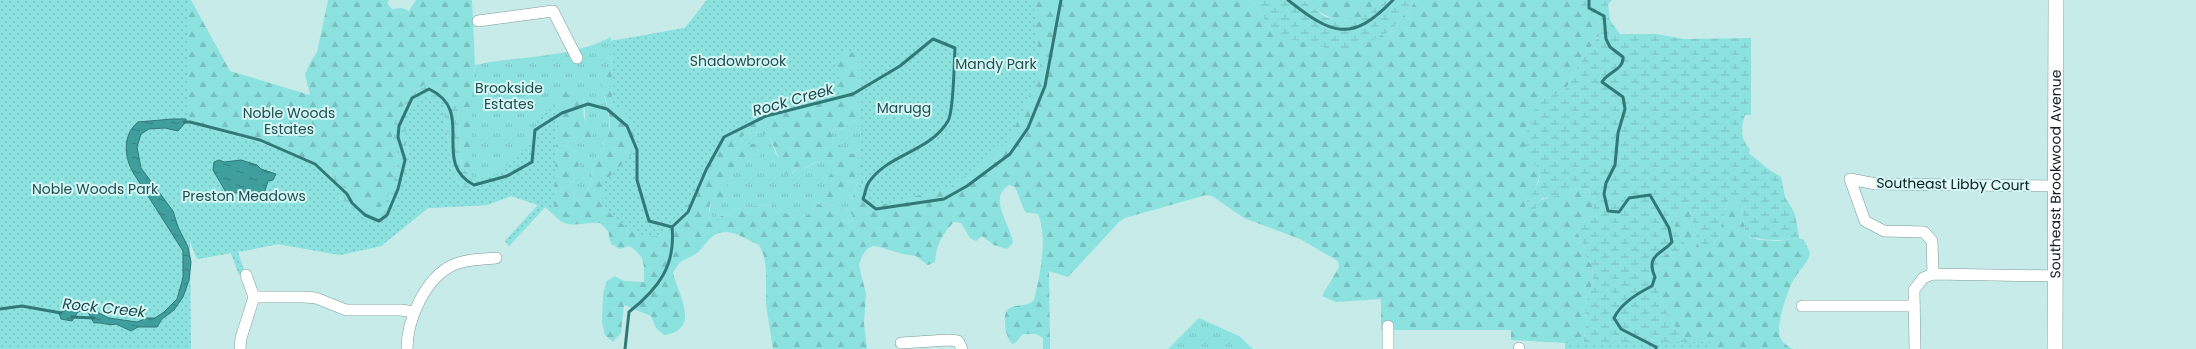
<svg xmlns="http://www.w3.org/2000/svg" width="2196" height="349" font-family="Poppins,sans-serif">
  <defs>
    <pattern id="grass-tufts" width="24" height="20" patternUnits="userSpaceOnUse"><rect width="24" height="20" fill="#8ce2df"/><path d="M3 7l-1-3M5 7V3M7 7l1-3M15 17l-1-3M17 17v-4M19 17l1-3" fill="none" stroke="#78c1bf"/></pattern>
    <pattern id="forest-firs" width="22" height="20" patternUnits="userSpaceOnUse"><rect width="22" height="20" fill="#8ce2df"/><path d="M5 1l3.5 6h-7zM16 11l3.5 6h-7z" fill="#78c1bf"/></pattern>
    <pattern id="wetland-marsh" width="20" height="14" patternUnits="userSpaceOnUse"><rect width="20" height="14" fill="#8ce2df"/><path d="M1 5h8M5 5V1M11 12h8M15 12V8" fill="none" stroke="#78c1bf"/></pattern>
    <pattern id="park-dots" width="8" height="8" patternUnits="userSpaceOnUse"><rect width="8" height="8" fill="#8ce2df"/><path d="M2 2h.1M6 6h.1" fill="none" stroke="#78c1bf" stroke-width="1.8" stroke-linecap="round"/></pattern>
    <pattern id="water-ripples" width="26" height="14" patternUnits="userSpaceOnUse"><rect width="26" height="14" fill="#3e9f9c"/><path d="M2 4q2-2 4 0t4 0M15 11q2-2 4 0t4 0" fill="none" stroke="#33817f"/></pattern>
  </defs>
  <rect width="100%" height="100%" fill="#c7ebe9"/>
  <g fill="url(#grass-tufts)">
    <path d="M 611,37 L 612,99 L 604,96 C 608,108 610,119 609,130 C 609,138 600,145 598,152 C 592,167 593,193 578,201 L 575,198 L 573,174 L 580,163 L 578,153 L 565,145 L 569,137 L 572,136 L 587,146 L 584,99 L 558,102 L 553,214 L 545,207 L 509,246 L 505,241 L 538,205 L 511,196 L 487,205 L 428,208 L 381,246 L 340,255 L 278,244 L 238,252 L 239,275 L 231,253 L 197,259 L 330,179 L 341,200 L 405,173 L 472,189 L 472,90 L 475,65 C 521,55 569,59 611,37 Z"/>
    <path d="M 870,112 L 886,135 L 852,154 C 845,152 842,145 835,144 L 831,133 C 836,128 840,130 845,127 C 854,122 861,116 870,112 Z"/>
    <path d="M 760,132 L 769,136 L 776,154 L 792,174 L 799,166 L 803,169 L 823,159 L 832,162 L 847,192 L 851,180 L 859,177 L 852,200 L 846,210 L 853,215 L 850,223 L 837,217 L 837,206 L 816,204 L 811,214 L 804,217 L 797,210 L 788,214 L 779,214 L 772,204 L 736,209 L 728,214 L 715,218 L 711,216 C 705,199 725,193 728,178 L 740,169 L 740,162 L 744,157 L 757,160 L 741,144 L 741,138 L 746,134 Z"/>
    <polygon points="1199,318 1239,336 1253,349 1168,349"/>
  </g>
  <g fill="url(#forest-firs)" fill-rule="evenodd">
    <path d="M 0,0 L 191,0 L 230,71 L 310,95 L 305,74 L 310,63 L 317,52 L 328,0 L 389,0 L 387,3 L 392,9 L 402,8 L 409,11 L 416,0 L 472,0 L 475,65 L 472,90 L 472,177 L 462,167 L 458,106 L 442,89 L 426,84 L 410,93 L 392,135 L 398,159 L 393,184 L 385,203 L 376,212 C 373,210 368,208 364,206 C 361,204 332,172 330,167 L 330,179 C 303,149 228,134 189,123 L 189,112 Z"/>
    <path d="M 707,0 L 1252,0 L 1275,35 L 1390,31 L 1417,0 L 1585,0 L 1584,15 L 1593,15 L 1598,18 L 1599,35 L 1575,71 L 1566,89 L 1542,100 L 1526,151 C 1544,172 1543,179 1526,201 L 1539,201 C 1541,200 1576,188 1578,188 C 1581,188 1585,190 1588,190 L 1595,201 L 1592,214 L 1579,225 L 1577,232 L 1586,250 L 1585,255 L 1592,266 L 1593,280 L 1585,306 L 1586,320 L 1583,349 L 1565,349 L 1565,343 L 1511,340 L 1511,330 L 1381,330 L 1381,299 L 1336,302 L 1322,296 L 1339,267 L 1338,261 L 1300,239 L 1244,218 L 1212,196 L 1206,195 L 1125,218 L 1119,222 L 1068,277 L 1049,271 L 1050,349 L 1043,349 L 1043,338 L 1036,334 L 1023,334 L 1015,343 L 1012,344 C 1007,337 1005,330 1005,322 C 1003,298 1024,311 1034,300 C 1040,276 1048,237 1038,214 L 1025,212 L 1015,187 L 1009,185 C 987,199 1011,224 1013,243 L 1007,249 L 994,245 L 982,236 L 976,241 L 970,238 L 961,223 L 954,222 C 942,234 936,245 935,262 L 928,265 L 916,256 L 903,254 L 880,247 L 873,246 L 867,249 L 862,256 L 859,265 L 866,294 L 864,324 L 867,349 L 773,349 L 766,304 L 766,270 L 764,256 L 759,245 C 745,239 728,225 713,236 C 707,240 704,247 698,252 C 685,262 683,255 673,273 C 678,294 702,330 664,335 L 656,328 L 651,316 L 624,305 L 621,333 L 613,342 L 605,335 L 602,322 L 603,295 L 606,282 L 615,276 L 624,281 L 644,282 C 644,265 646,256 629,246 L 620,249 L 611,244 L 608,231 L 600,223 C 580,221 568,232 553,214 L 558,102 L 553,95 L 568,86 C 594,98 578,104 586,123 L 592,126 L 594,130 L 591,144 L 587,146 L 572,136 L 569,137 L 565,145 L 578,153 L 580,157 L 580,163 L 573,174 L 575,198 L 578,201 C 594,192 592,165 598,151 C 601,145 608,139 609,132 C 613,115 602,89 597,73 L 599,69 L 606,69 L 612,72 L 611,41 L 685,28 ZM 870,112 L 886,135 L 852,154 C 845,152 842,144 835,144 L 831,133 C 836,128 840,130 845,127 C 854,122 861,116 870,112 ZM 760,132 L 769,136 L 787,175 L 791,174 L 799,166 L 803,169 C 814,163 819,158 832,162 L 835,170 L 828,177 L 832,187 L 820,190 L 818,201 C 839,203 845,202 851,180 L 859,178 L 852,200 L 846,210 L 853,215 L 850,223 L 838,217 L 837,206 L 816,204 L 811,214 L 804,217 L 797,210 L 788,214 L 779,214 L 772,204 L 736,209 L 728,214 L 715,218 L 711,216 L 709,210 L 710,204 L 724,199 L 729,190 L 727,184 L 728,178 L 740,169 L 740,162 L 744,158 L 758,160 C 762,154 762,150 758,144 L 741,144 L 741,138 L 746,134 Z"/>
    <path d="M 1304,0 L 1381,0 C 1375,5 1368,13 1361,17 C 1339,28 1320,13 1304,0 Z"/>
    <path d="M 1729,197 L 1734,197 L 1741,207 L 1746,236 L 1760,240 L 1778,241 L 1799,238 L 1804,240 L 1810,253 C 1807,264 1800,269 1794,279 C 1788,289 1774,329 1781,339 C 1783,343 1789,347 1793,349 L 1697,349 C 1687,340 1677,331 1670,319 C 1662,306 1647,263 1667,254 C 1671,252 1677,252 1682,251 L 1684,239 L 1673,224 L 1677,212 L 1681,207 L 1686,207 L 1690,212 L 1699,247 L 1715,242 L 1718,237 Z"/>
  </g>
  <g fill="url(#wetland-marsh)">
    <polygon points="1252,0 1304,0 1325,17 1346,21 1361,17 1381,0 1417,0 1390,31 1346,53 1275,35"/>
    <path d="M 1585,0 L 1612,0 L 1608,4 L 1610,20 L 1620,34 L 1656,34 L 1684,39 L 1751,38 L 1751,115 L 1745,115 C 1741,127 1740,139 1750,149 L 1749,153 L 1768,169 L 1781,177 L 1785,197 L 1795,214 L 1799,238 C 1780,241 1765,241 1746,236 L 1741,207 L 1734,197 L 1729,197 L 1718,237 C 1714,244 1708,248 1699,247 L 1690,212 L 1686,207 L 1681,207 L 1677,212 L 1673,224 C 1680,233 1689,240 1682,251 C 1677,252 1671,252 1667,254 C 1647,263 1662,306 1670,319 C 1677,331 1687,340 1697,349 L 1583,349 L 1586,320 L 1585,306 L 1593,280 L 1592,266 L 1585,255 L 1586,250 L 1577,232 L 1579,225 L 1592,214 L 1595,201 L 1588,190 L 1577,188 L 1558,196 L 1543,198 L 1539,201 L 1534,213 L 1529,213 L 1525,208 C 1526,199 1530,195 1535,188 C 1546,175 1534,161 1526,151 L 1526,137 L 1531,115 L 1542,100 L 1566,89 L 1575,71 L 1599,35 L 1598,18 L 1593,15 L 1584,15 L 1579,12 L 1580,5 Z"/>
    <path d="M 426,84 L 442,89 L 458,106 L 462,167 L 472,177 L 472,189 L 462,187 L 452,170 L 443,106 L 405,138 L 410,157 L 405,173 L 393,208 L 376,220 C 350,209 330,197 330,166 C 333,172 359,203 365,206 C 368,208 373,210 376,211 L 385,203 L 393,184 L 398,159 L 392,135 L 395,121 L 410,93 Z"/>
  </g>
  <g fill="url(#park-dots)">
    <path d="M 0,0 L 189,0 L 189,123 C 233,136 283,145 322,170 C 331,177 334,189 340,198 C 347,209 365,216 376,220 L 393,208 L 405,173 L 410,157 L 405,138 L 409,109 L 419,97 L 434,98 L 443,106 L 452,170 L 462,187 L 472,189 L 472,180 L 497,175 L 530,142 L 537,122 L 548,108 L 558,102 L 553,214 L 545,207 L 509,246 L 505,241 L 538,205 L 511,196 L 487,205 L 428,208 L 381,246 L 340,255 L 278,244 L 238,252 L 245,273 L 239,275 L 231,253 L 197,259 L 190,242 L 191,349 L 0,349 Z"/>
    <path d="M 707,0 L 1033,0 L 1041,71 L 1009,140 L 951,187 L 873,207 L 861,187 L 859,55 L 851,52 L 837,55 L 840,94 L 787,111 L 778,110 L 725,133 L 715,148 L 714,155 L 687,207 C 685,216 681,220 674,227 C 650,251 619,225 602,204 L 605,181 L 630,156 L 636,143 L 633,122 L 620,107 L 612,105 L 611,41 L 685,28 Z"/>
    <polygon points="1713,342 1713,349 1565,349 1565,343"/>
  </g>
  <g fill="url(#water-ripples)" stroke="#317976">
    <path d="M 172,119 L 186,119 L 186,122 L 178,131 L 165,128 L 149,129 L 141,134 L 137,147 L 141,168 L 173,211 L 178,227 L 188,247 L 191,262 L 189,280 L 183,297 L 174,310 L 162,319 L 157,327 L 138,327 L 131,331 L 116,324 C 108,326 102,322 94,323 L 86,309 L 78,312 L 72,321 L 61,319 L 59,313 L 83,303 L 95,308 L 99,313 L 109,318 L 137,322 L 147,318 L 155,318 L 164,312 L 177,299 L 183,278 L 183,251 L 134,174 C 124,158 122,135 138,122 Z"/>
    <polygon points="219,160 224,162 241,160 257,165 261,169 276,174 273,180 268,181 264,194 254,197 243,192 227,194 213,170 214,162"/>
  </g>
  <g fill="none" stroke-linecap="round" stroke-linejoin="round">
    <g stroke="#317976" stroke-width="3">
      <path d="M 1288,0 C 1331,34 1351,44 1393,0"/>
      <path d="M 1589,0 L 1589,8 L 1604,16 L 1606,39 L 1610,47 L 1623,57 C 1624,70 1607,72 1602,82 L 1623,97 L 1625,109 L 1618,133 L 1615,165 L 1606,183 L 1604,194 L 1608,211 L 1619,212 L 1629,198 L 1650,195 L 1669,228 L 1672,242 C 1662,254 1645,255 1655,277 L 1652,286 C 1638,293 1621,303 1614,318 L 1621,329 L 1656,347 L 1656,349"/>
      <path d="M 184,122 L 190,122 L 260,140 L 315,164 L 347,194 L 352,203 L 365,215 L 379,221 L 387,215 L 398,189 L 405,160 L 398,137 L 399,126 L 412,98 L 429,89 C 477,111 430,162 474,185 L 507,176 L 532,162 L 535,130 L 562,113 L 588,104 L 607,109 L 627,126 L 637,150 L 637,180 L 649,221 L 672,227"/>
      <path d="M 672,227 L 688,212 L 706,170 L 724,137 L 766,116 L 853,94 L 900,66 L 933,39 L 955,48 C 954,61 954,111 948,121 C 930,152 888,154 869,182 C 866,186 865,194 863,199 L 876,209 L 944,199 L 967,186 L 1010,154 L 1028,128 L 1045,86 L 1061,0"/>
      <polyline points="0,309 22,306 61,313"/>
      <polyline points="72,317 94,318"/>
      <path d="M 625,349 L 629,312 C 658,289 676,266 672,227"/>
    </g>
    <g stroke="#799c9a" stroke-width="12">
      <g id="minor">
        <polyline points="478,21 553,11 577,58"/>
        <polyline points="1933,274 1932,241 1924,232 1884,231 1865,221 1850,179 1876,184 2056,186"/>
        <polyline points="254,297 304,297 316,298 346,310 401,310 414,312"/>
        <polyline points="1802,306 1914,306"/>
        <polyline points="1388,326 1388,349"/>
        <polyline points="901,343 948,340 958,341 962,349"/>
        <polyline points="1519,348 1519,349"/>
        <polyline points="240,349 241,338 254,297 246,275"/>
        <path d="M 407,349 C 407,320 425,278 453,265 C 466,259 482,259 496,258"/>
        <polyline points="1915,349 1914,290 1923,278 1933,274 2056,276"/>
      </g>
    </g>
    <g stroke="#799c9a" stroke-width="16">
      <g id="secondary">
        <path id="s1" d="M 2055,349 L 2056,0"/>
      </g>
    </g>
    <use href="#minor" stroke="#fff" stroke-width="11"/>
    <use href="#secondary" stroke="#fff" stroke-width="15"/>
  </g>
  <g text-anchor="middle" stroke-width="4" stroke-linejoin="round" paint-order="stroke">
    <g font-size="14" fill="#244e4d" stroke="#d4f8f7">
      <text x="738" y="66">Shadowbrook</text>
      <text x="996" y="69">Mandy Park</text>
      <text x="509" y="93">Brookside<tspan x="509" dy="16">Estates</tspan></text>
      <text x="904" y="113">Marugg</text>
      <text x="289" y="118">Noble Woods<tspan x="289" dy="16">Estates</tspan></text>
      <text x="95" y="194">Noble Woods Park</text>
      <text x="244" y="201">Preston Meadows</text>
    </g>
    <g font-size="14" fill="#121f1f" stroke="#d4f8f7">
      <text dy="5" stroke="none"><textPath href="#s1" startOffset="175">Southeast Brookwood Avenue</textPath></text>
      <text transform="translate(1953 184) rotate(1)" y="5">Southeast Libby Court</text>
    </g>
    <g font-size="15" font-style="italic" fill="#1e4948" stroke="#d4f8f7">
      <text transform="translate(793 100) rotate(-16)" y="5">Rock Creek</text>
      <text transform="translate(104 308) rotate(6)" y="5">Rock Creek</text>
    </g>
  </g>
</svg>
